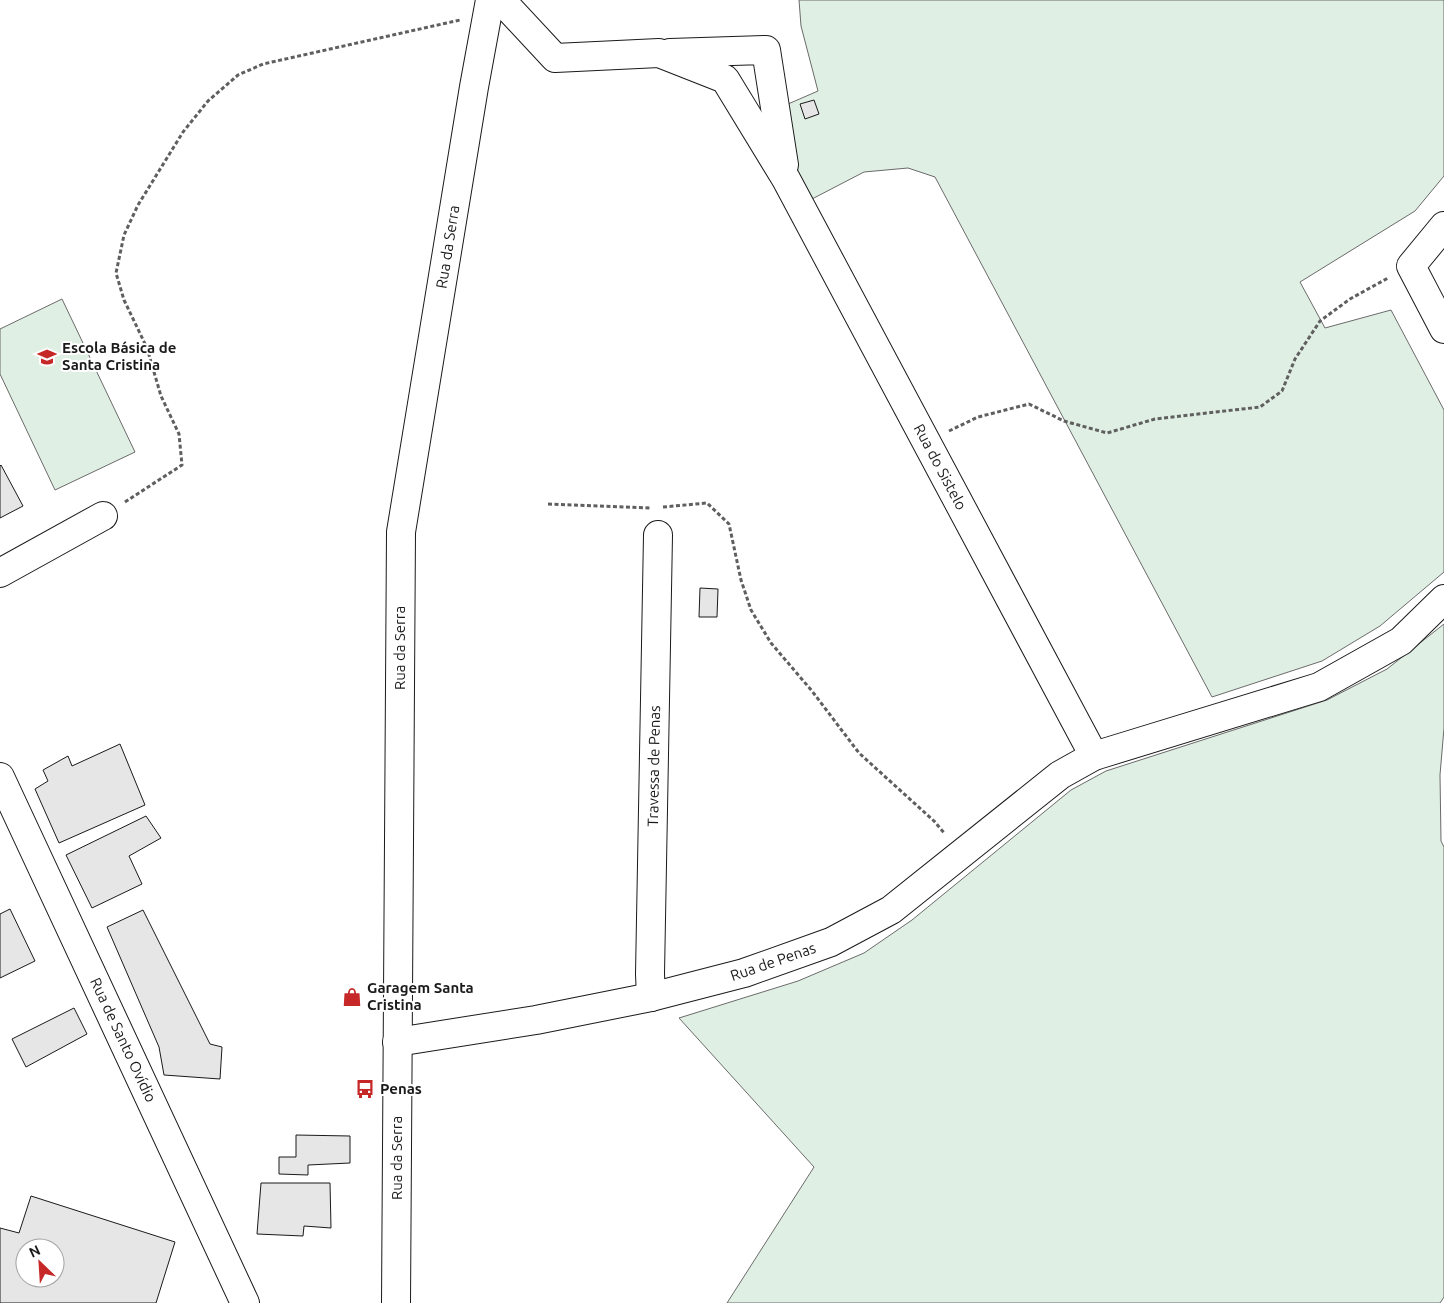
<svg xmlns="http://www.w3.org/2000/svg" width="1444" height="1303" font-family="Ubuntu,sans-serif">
  <rect width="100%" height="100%" fill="#fff"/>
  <g fill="#e0efe3" stroke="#6a6a6a">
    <polygon points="799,0 1444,0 1444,176 1415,211 1300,282 1325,328 1391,310 1444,410 1444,572 1380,626 1322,661 1212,697 935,177 908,168 864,172 812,199 791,164 788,104 818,91 801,26"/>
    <polygon points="62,299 135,452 55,490 0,374 0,329"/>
    <polygon points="1444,624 1444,728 1440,775 1441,841 1444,847 1444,1297 1440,1303 727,1303 814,1167 679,1018 798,981 864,953 912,920 1071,790 1106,771 1327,700 1387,669"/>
  </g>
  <g fill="#e6e6e6" stroke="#1a1a1a" fill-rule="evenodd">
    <polygon points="814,100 819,114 805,119 800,104"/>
    <polygon points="1,465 23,506 0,518 0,466"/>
    <polygon points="700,588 718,589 717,617 699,617"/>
    <polygon points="120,744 145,805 59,843 35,789 48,781 43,770 68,756 72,766"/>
    <polygon points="146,816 161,838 129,856 142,884 92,908 66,855"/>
    <polygon points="10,909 35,961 0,978 0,914"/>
    <polygon points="143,910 210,1044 222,1047 220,1079 164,1075 159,1047 107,927"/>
    <polygon points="74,1008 87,1034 26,1067 12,1039"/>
    <polygon points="296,1135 350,1136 350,1163 308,1165 308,1175 279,1174 279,1157 296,1157"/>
    <polygon points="261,1183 330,1183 331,1228 304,1226 303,1236 257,1234"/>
    <path d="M 31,1196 L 175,1242 L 156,1303 L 0,1303 L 0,1228 L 19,1233 ZM 25,1248 L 55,1248 L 55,1278 L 25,1278 Z"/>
  </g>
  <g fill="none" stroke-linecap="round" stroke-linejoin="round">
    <g stroke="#1a1a1a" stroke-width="30">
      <g id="minor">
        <polyline points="501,0 555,58 659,53 725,79 786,179 1094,756"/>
        <polyline points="670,53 766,50 784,165"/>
        <polyline points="1444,226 1411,266 1444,329"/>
        <polyline points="0,573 103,516"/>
        <polyline points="0,777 245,1303"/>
        <polyline points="651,997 650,974 658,535"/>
        <polyline points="397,1042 536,1020 651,997 744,973 831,942 891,910 1060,775 1094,756 1319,687 1401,641 1444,599"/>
      </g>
    </g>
    <g stroke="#1a1a1a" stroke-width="30">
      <polyline id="major" points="396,1303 401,532 474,87 490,0"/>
    </g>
    <g stroke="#5f5f5f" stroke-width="3" stroke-dasharray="4 2.5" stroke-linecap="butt">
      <polyline points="949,431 978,417 1029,404 1064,421 1107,433 1155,419 1260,407 1282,391 1295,359 1320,321 1350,299 1388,278"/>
      <polyline points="125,502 182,465 179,434 161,396 147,348 124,300 116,273 124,235 138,205 183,132 208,101 238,75 263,64 460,20"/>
      <polyline points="548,504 650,508"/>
      <polyline points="663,507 707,503 729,524 741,580 751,610 771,643 812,691 859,753 934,821 945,834"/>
    </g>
    <use href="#minor" stroke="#fff" stroke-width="28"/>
    <use href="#major" stroke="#fff" stroke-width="28"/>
  </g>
  <defs>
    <g id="school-bare" transform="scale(1.5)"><path d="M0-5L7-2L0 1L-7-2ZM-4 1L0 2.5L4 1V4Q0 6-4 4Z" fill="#c62828" stroke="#fff" stroke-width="2.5" paint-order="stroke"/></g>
    <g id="shop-bare" transform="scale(1.5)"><path d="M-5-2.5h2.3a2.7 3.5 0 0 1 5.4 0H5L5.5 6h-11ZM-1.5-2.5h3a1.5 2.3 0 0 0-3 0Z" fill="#c62828" stroke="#fff" stroke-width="2.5" paint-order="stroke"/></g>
    <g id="bus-bare" transform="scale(1.5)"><path d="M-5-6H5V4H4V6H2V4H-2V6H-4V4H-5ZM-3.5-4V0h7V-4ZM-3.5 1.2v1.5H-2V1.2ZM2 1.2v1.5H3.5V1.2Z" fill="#c62828" stroke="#fff" stroke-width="2.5" paint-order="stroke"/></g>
  </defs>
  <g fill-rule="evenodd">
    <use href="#school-bare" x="47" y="357"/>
    <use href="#shop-bare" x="352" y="997"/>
    <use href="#bus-bare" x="365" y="1089"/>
  </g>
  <g text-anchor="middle" stroke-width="4" stroke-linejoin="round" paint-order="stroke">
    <g font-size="15" fill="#1a1a1a" stroke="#fff">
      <text transform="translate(448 247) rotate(-81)" y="5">Rua da Serra</text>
      <text transform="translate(940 467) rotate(62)" y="5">Rua do Sistelo</text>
      <text transform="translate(400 648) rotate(-90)" y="5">Rua da Serra</text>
      <text transform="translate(654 766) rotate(-89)" y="5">Travessa de Penas</text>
      <text transform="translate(773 962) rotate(-19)" y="5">Rua de Penas</text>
      <text transform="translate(123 1040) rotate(65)" y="5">Rua de Santo Ovídio</text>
      <text transform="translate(397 1158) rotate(-90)" y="5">Rua da Serra</text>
    </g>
    <g font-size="15" font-weight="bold" fill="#1a1a1a" stroke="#fff" text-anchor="start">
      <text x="62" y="353">Escola Básica de<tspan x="62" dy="17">Santa Cristina</tspan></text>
      <text x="367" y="993">Garagem Santa<tspan x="367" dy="17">Cristina</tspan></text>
      <text x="380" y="1094">Penas</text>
    </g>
  </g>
  <g transform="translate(40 1263) rotate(335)"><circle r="24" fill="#ffffff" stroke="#a3a3a3"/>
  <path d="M0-4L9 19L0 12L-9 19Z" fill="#c62828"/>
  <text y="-8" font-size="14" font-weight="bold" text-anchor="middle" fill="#1a1a1a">N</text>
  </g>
</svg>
